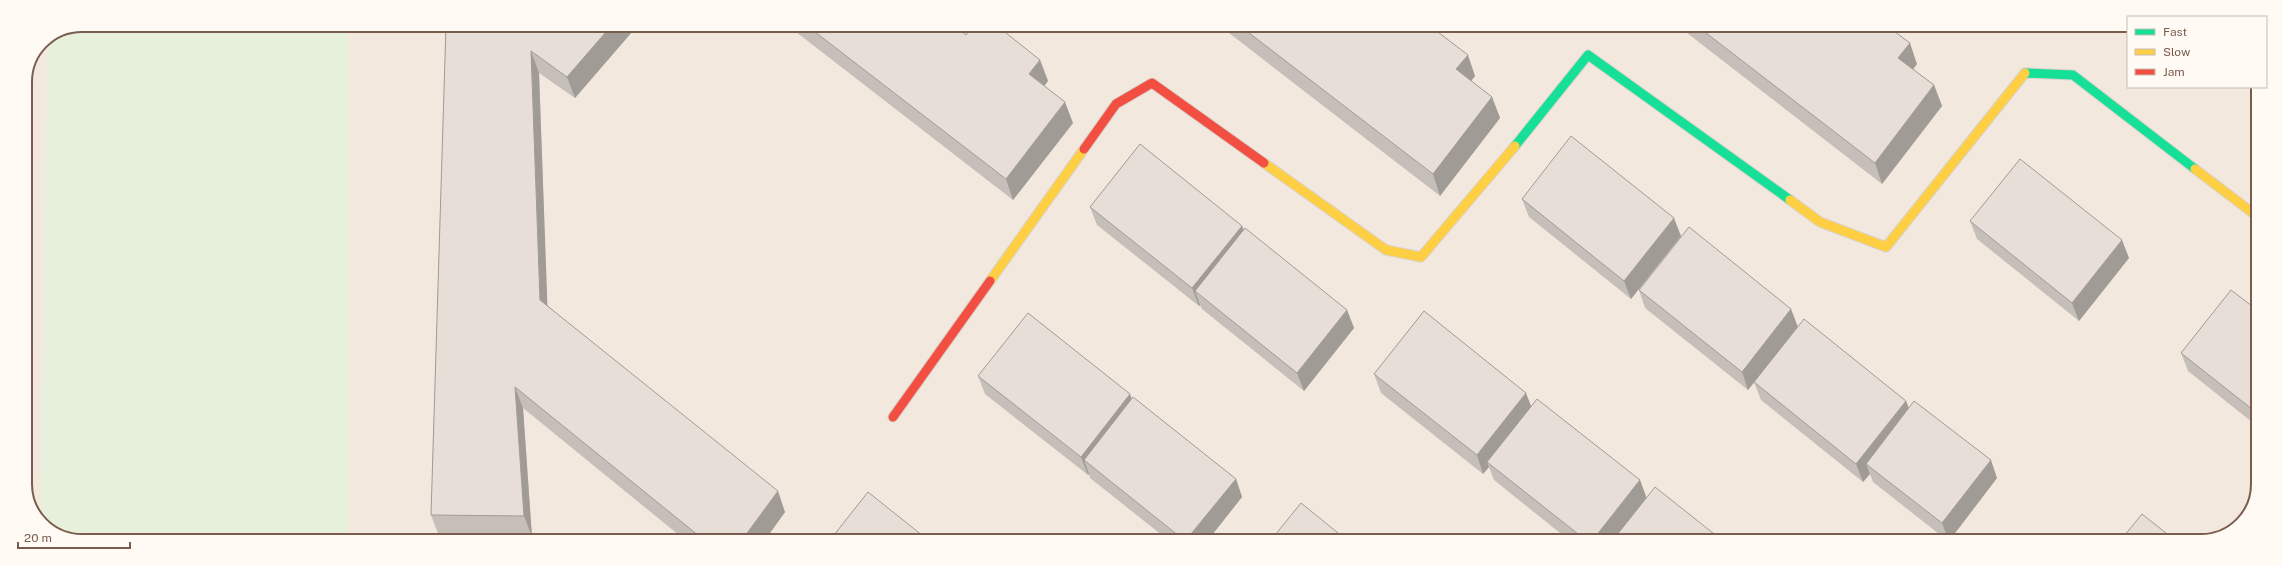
<svg xmlns="http://www.w3.org/2000/svg" width="2283" height="566" font-family="'Public Sans',sans-serif">
  <rect width="100%" height="100%" fill="#f9f5f0"/>
  <polygon fill="#f2e8de" points="82,25 2128,26 2128,87 2258,87 2257,495 2236,529 2201,541 71,540 39,522 25,491 25,82 42,42"/>
  <polygon fill="#e7f0db" points="82,25 348,25 348,540 71,540 41,523 47,39"/>
  <g fill="none" stroke-linecap="round" stroke-linejoin="round">
    <g stroke="#d9d2cb" stroke-width="11">
      <g id="fast">
        <polyline points="2025,73 2073,75 2195,169"/>
        <polyline points="1515,146 1588,55 1790,200"/>
      </g>
    </g>
    <g stroke="#d9d2cb" stroke-width="11">
      <g id="slow">
        <polyline points="1264,163 1386,250 1421,257 1515,146"/>
        <polyline points="2195,169 2258,217"/>
        <polyline points="1790,200 1820,222 1886,247 2025,73"/>
        <polyline points="990,281 1084,149"/>
      </g>
    </g>
    <g stroke="#d9d2cb" stroke-width="11">
      <g id="jam">
        <polyline points="1084,149 1116,104 1152,83 1264,163"/>
        <polyline points="893,417 990,281"/>
      </g>
    </g>
    <use href="#fast" stroke="#16e098" stroke-width="9"/>
    <use href="#slow" stroke="#ffcf43" stroke-width="9"/>
    <use href="#jam" stroke="#f24e42" stroke-width="9"/>
  </g>
  <g fill="#c6bfb9">
    <polygon points="446,25 638,25 575,98 539,73 547,305 785,512 765,540 685,540 523,408 532,537 439,536 431,515"/>
    <polygon points="787,25 953,25 966,35 1040,60 1048,81 1044,86 1073,123 1013,200"/>
    <polygon points="1220,26 1387,26 1393,30 1475,76 1471,81 1492,97 1500,118 1440,196"/>
    <polygon points="1678,26 1887,26 1917,64 1913,69 1934,85 1942,106 1882,184"/>
    <polygon points="1522,199 1681,236 1631,299 1529,217"/>
    <polygon points="1090,207 1242,226 1244,230 1347,310 1354,328 1304,391 1202,309 1200,305 1199,306 1097,225"/>
    <polygon points="1970,221 2129,258 2079,321 1977,239"/>
    <polygon points="1639,290 1798,327 1906,401 1909,408 1997,478 1949,541 1948,541 1873,482 1870,474 1863,482 1761,400 1754,382 1748,390 1645,308"/>
    <polygon points="2257,310 2257,426 2188,371 2181,353"/>
    <polygon points="1374,374 1531,407 1640,480 1646,498 1723,541 1570,541 1494,480 1489,467 1483,474 1381,393"/>
    <polygon points="978,376 1132,399 1236,479 1242,497 1208,540 1168,540 1090,478 1089,474 1088,475 985,394"/>
  </g>
  <g fill="#a19b96">
    <polygon points="612,25 638,25 575,98 567,77"/>
    <polygon points="1910,43 1917,64 1906,79 1898,58"/>
    <polygon points="531,51 539,73 548,321 540,300"/>
    <polygon points="1468,55 1475,76 1464,90 1456,69"/>
    <polygon points="1040,60 1048,81 1037,96 1029,74"/>
    <polygon points="1934,85 1942,106 1882,184 1875,163"/>
    <polygon points="1492,97 1500,118 1440,196 1433,174"/>
    <polygon points="1065,102 1073,123 1013,200 1006,179"/>
    <polygon points="1674,218 1681,236 1631,299 1624,281"/>
    <polygon points="1242,226 1249,244 1195,291 1200,305 1199,306 1192,288"/>
    <polygon points="2122,240 2129,258 2079,321 2072,303"/>
    <polygon points="1791,309 1798,327 1748,390 1742,372"/>
    <polygon points="1347,310 1354,328 1304,391 1297,373"/>
    <polygon points="515,387 523,408 532,537 524,516"/>
    <polygon points="1526,393 1533,411 1487,462 1489,467 1483,474 1477,455"/>
    <polygon points="1130,394 1137,413 1084,460 1089,474 1088,475 1081,457"/>
    <polygon points="1906,401 1913,419 1866,464 1870,474 1863,482 1856,464"/>
    <polygon points="1991,460 1997,478 1949,541 1942,523"/>
    <polygon points="1236,479 1242,497 1208,540 1186,540"/>
    <polygon points="1640,480 1647,499 1613,541 1592,541"/>
    <polygon points="778,491 785,512 765,540 742,540"/>
  </g>
  <g fill="#e6ded7" stroke="#a19b96">
    <polygon points="446,25 612,25 567,77 531,51 540,300 778,491 742,540 704,540 515,387 524,516 431,515"/>
    <polygon points="806,25 953,25 966,35 973,25 996,25 1040,60 1029,74 1065,102 1006,179"/>
    <polygon points="1240,26 1387,26 1393,30 1396,26 1430,26 1468,55 1456,69 1492,97 1433,174"/>
    <polygon points="1697,26 1887,26 1910,43 1898,58 1934,85 1875,163"/>
    <polygon points="1571,136 1674,218 1624,281 1522,199"/>
    <polygon points="1140,144 1242,226 1192,288 1090,207"/>
    <polygon points="2020,159 2122,240 2072,303 1970,221"/>
    <polygon points="1689,227 1791,309 1742,372 1639,290"/>
    <polygon points="1245,228 1347,310 1297,373 1195,291"/>
    <polygon points="2231,290 2257,310 2257,413 2181,353"/>
    <polygon points="1424,311 1526,393 1477,455 1374,374"/>
    <polygon points="1028,313 1130,394 1081,457 978,376"/>
    <polygon points="1804,319 1906,401 1856,464 1754,382"/>
    <polygon points="1133,397 1236,479 1186,540 1184,540 1084,460"/>
    <polygon points="1537,399 1640,480 1592,541 1587,541 1487,462"/>
    <polygon points="1914,401 1991,460 1942,523 1866,464"/>
    <polygon points="1655,487 1723,541 1612,541"/>
    <polygon points="868,492 928,540 830,540"/>
    <polygon points="1301,503 1348,541 1271,540"/>
    <polygon points="2142,514 2176,541 2120,541"/>
  </g>
  <path d="M0 0H2283V566H0ZM82 32H2201A50 50 0 0 1 2251 82V484A50 50 0 0 1 2201 534H82A50 50 0 0 1 32 484V82A50 50 0 0 1 82 32Z" fill="#fffaf3" fill-rule="evenodd"/>
  <path fill="none" stroke="#7a5c4d" stroke-width="2" d="M82 32H2201A50 50 0 0 1 2251 82V484A50 50 0 0 1 2201 534H82A50 50 0 0 1 32 484V82A50 50 0 0 1 82 32Z"/>
  <rect x="2127" y="16" width="140" height="72" fill="#fffaf3" stroke="#cabbb1"/>
  <rect x="2135" y="29" width="20" height="6" fill="#16e098" stroke="#cabbb1"/>
  <text x="2163" y="36" font-size="12" fill="#7a5c4d">Fast</text>
  <rect x="2135" y="49" width="20" height="6" fill="#ffcf43" stroke="#cabbb1"/>
  <text x="2163" y="56" font-size="12" fill="#7a5c4d">Slow</text>
  <rect x="2135" y="69" width="20" height="6" fill="#f24e42" stroke="#cabbb1"/>
  <text x="2163" y="76" font-size="12" fill="#7a5c4d">Jam</text>
  <path d="M18 542v6h112v-6" fill="none" stroke="#7a5c4d" stroke-width="2"/>
  <text x="24" y="542" font-size="12" fill="#7a5c4d" stroke="#fffaf3" stroke-width="3" paint-order="stroke">20 m</text>
</svg>
